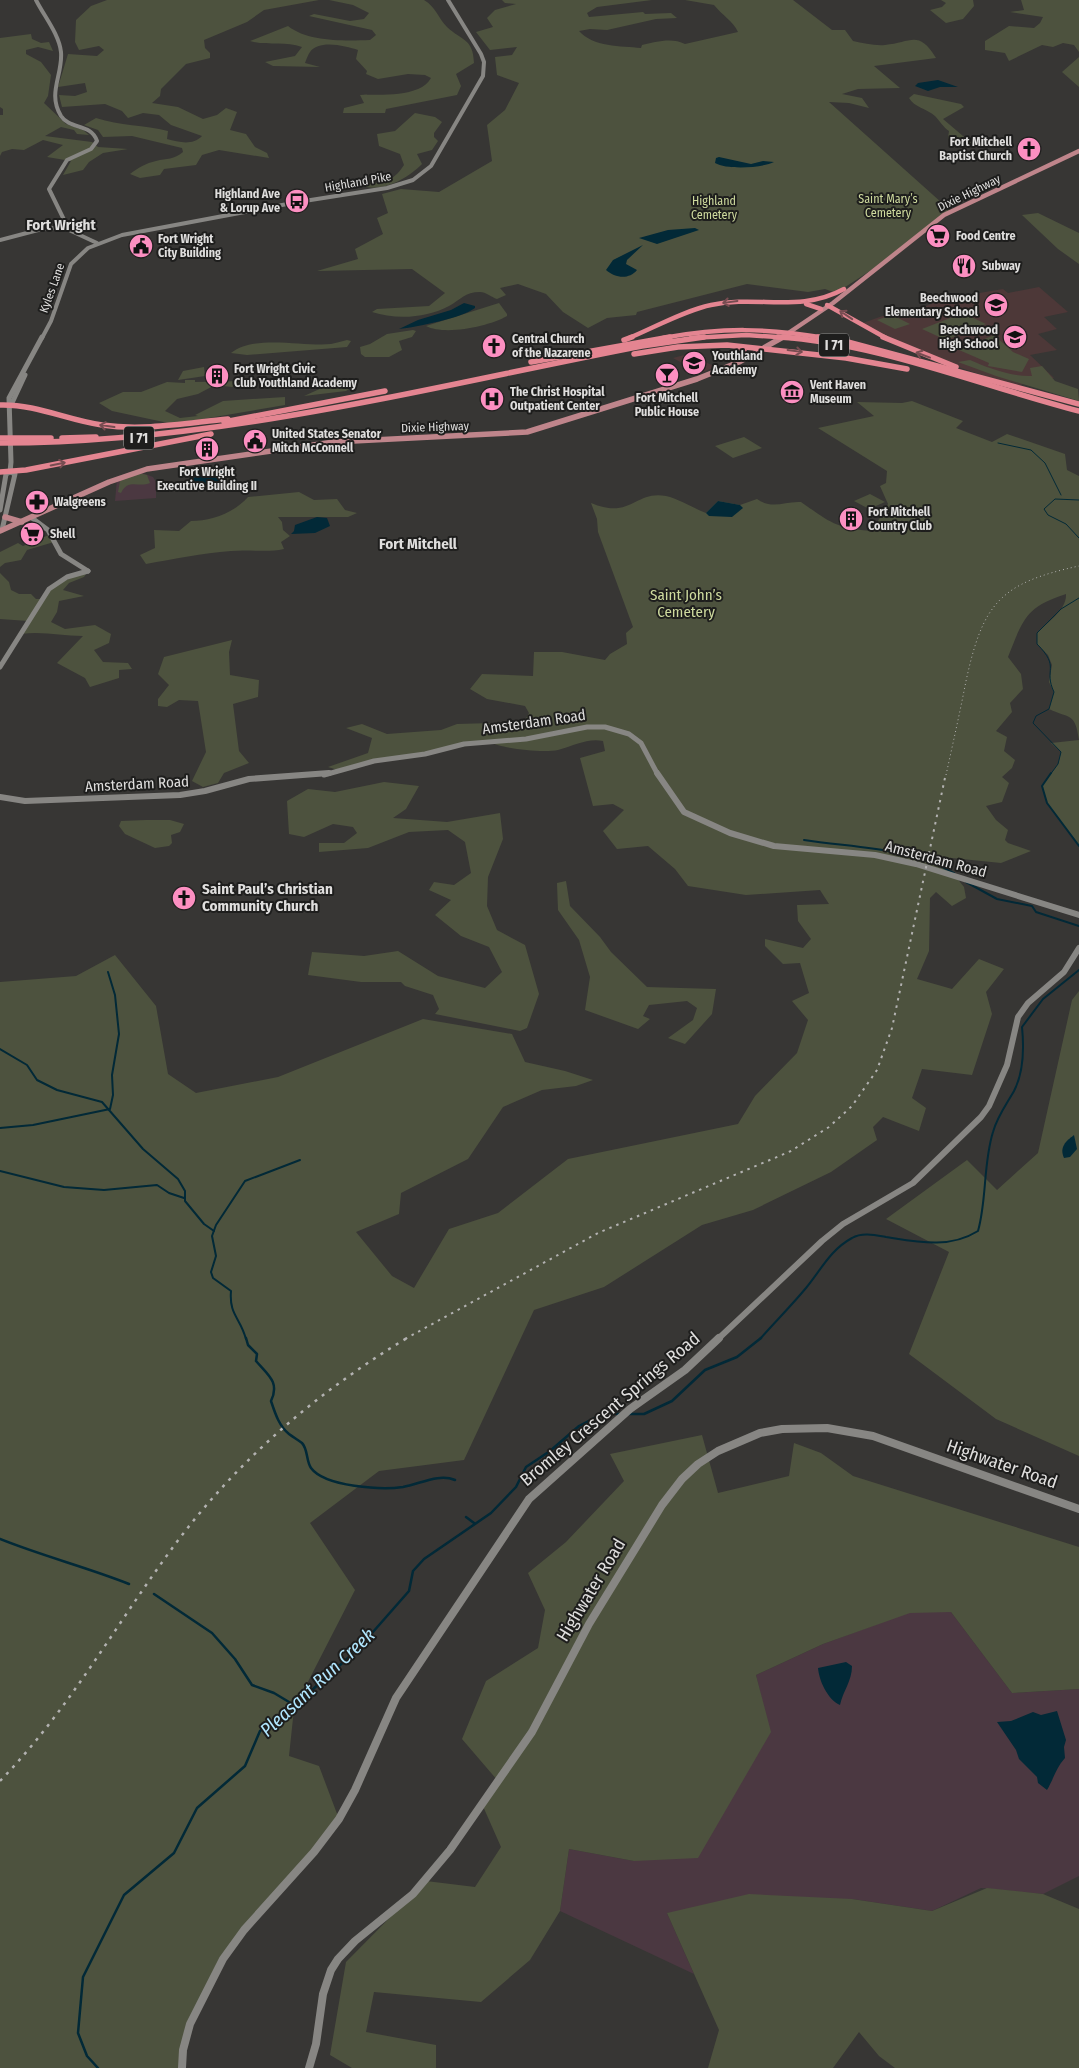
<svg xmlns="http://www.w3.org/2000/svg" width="1079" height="2068" font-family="'Fira Sans Condensed',sans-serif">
  <rect width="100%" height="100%" fill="#373634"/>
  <g fill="#4b3841">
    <polygon points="137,471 153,477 156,482 156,498 115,501 117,479"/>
    <polygon points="910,1612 951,1612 1012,1693 1079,1689 1079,1876 1043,1894 981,1888 932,1911 852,1899 667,1913 694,1974 560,1911 569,1849 634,1861 770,1733 756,1675 823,1644"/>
  </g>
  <g fill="#4d3838">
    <polygon points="1039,287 1068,312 1044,317 1057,329 1038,334 1057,350 1030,355 1054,378 1015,386 955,366 860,324 891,313 919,309 940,300 956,297 1003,289 1008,293"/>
    <polygon points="688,354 716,367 700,373 673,358"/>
  </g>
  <g fill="#4d523e">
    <path d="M 107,0 L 319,0 L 264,10 L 247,22 L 204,40 L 205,48 L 210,53 L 210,58 L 186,64 L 161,89 L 160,96 L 152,103 L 178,107 L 203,119 L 217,115 L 226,108 L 237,112 L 230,130 L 246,134 L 255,147 L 267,153 L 269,158 L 219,150 L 202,155 L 196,165 L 164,169 L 160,175 L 140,178 L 130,174 C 138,168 146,163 156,161 C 167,158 174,160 183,152 L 182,148 L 132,136 L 103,137 L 98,130 L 84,125 L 96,118 C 120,126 144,125 168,131 L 167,139 C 179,142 192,146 202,136 L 171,125 L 159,115 L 143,113 L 128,118 L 122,111 L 105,104 L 62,107 L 59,95 L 75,96 L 87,92 L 85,83 L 58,87 L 68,54 L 97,56 L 104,50 L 99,46 L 79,50 L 75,42 L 76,20 L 91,6 Z"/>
    <path d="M 329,0 L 424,0 C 436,7 438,18 447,27 C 462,41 473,38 474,63 L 456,74 L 461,86 L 457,95 L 386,109 L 385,113 L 343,113 L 344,108 L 364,103 L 360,95 C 380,94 420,98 431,78 L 425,75 L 408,74 L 378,79 L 366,74 L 367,71 L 356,59 L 358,50 C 346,46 319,39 310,52 C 308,55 306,60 305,63 L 320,67 L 273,66 L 265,62 L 295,56 L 302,47 C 285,41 267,46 250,41 L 288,26 C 308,42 345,41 370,40 L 376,35 L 372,30 L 309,16 L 314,14 L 350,21 L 364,19 L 369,13 L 353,5 Z"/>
    <path d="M 502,0 L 652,0 L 597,7 L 587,13 L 589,17 L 643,12 L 645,14 L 671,13 L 677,18 L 656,19 L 607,30 L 590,29 L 579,31 C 593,47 621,46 641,48 L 642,45 C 655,42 672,37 685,44 L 738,32 C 733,21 722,15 714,5 L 685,0 L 793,0 L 832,30 L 845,30 L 853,41 C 863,43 875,46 885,45 C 911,43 918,29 936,58 L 874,66 L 900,88 L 858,89 L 842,94 L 862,98 L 869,108 L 849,103 L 829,102 L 951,211 L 876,267 L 836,293 L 825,289 L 808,292 L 747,284 L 637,312 L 636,315 L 607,318 L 588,328 L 563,312 L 546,294 L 518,284 L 500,288 L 506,295 L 497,299 C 491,297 486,292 480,292 C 465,292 460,300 449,306 C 427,318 396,320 372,312 L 377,309 L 429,306 L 445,293 L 412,269 L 317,271 L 358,259 L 355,249 L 383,234 L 377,218 L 388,213 L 382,194 L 401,189 L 439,192 L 492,161 L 487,125 L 505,110 L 519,83 L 497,75 L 495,57 L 512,55 L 517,47 L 490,50 L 476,32 L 493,27 L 487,18 L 495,10 L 516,4 L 505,3 Z"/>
    <polygon points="941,0 973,0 974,6 963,19 946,23 930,10 942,7 946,3"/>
    <polygon points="1021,0 1079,0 1079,52 1074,45 1063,43 1053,47 1042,45 1009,61 1005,53 985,50 985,41 1009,26 1034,28 1040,23 1043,17 1010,12 1024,10"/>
    <polygon points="31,34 32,39 41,43 49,42 53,51 38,47 26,50 26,54 41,62 51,75 48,96 44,103 66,124 83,130 89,135 77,134 74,130 61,127 45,136 92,142 98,147 128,149 103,153 89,162 83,170 63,175 71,161 47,157 63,145 43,140 24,150 12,149 2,152 0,156 0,115 3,115 3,109 0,107 0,38"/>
    <polygon points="1079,57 1079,87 1062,72"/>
    <path d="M 914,94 L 961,104 L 964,107 L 943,119 L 970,142 L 993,139 L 997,142 C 979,145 962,153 948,138 L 949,131 C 943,127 940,121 935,116 C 927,109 914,107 909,98 Z"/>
    <path d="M 415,113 L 435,117 L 442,122 L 434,133 L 434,137 L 438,141 L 432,150 L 417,154 L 422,164 C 407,179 381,194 359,185 C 380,183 392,184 404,165 L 400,154 L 379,146 L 377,134 L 395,131 Z"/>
    <polygon points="1038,213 1079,233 1079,264 1058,249 1022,215"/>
    <path d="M 499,303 L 507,314 L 507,316 C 490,326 445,336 426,326 Z"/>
    <polygon points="963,313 986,324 946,340 922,329"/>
    <polygon points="892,315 910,324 895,329 877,320"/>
    <polygon points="413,330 416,331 412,337 399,341 402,350 389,357 365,357 361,354 360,347 370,344 387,334"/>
    <polygon points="994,335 1013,352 1029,359 1022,372 988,366 989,363 959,350"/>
    <path d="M 347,340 L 351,341 L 347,347 L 247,355 L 231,353 C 253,334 305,347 331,344 C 337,343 342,341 347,340 Z"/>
    <path d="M 970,360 C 988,368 1013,377 1032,376 L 1030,368 L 1042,366 L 1055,381 L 1078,389 L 1079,401 L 996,376 L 958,362 Z"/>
    <polygon points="204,367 205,376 178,380 183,371"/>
    <polygon points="185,380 195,380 195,382 244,381 232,387 215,385 198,394 177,399 165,411 180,418 198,416 195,415 223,401 285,397 285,405 173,424 112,411 99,403 123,392 141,392 167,382 185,383"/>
    <polygon points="351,385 352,387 346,391 304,396 324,387"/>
    <path d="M 912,401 L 963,421 L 956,428 L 992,442 L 1007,434 L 1065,454 L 1067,470 L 1079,476 L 1079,846 L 1047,803 L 1042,786 L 1058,764 L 1061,752 L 1051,743 L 1079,740 C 1075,712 1070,719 1049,709 L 1054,692 L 1049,682 L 1052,665 L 1048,655 L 1037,644 L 1037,633 C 1047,622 1067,610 1066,594 C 1025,607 1023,620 1008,657 L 1021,674 L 1023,689 L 1010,703 L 1012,712 L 996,731 L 1007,737 L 1004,751 L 1015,760 L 1012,768 L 1002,777 L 1009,783 L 1002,802 L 986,806 L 996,820 L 1008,830 L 1005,840 L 1008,843 L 1031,851 L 1001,863 L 952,858 L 944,862 L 964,887 L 966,898 L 952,906 L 936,892 L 930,898 L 929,951 L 917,979 L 952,989 L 979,959 L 1004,969 L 986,992 L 992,1014 L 972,1075 L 922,1069 L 912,1098 L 926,1108 L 919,1131 L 883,1117 L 873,1127 L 877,1140 L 831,1172 L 753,1210 L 702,1225 L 604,1287 L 534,1310 L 464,1460 L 379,1471 L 310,1523 L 355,1590 L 294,1709 L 289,1756 L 319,1766 L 339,1819 L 231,1946 L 190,2023 L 183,2068 L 0,2068 L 0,982 L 76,976 L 115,955 L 156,1006 L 168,1074 L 196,1093 L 278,1077 L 423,1019 L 512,1034 L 525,1062 L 565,1071 L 593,1080 L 576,1086 L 542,1090 L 503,1107 L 468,1159 L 401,1193 L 399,1214 L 356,1232 L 392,1276 L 414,1288 L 449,1229 L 498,1213 L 568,1159 L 738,1124 L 755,1096 L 797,1053 L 808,1020 L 792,1001 L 809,993 L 800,963 L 783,964 L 765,946 L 765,939 L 803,948 L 811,939 L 798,921 L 797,905 L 829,904 L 820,890 L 746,895 L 688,886 L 675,869 L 648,846 L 617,849 L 603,831 L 624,810 L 613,804 L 593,806 L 580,758 L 605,751 L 603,741 C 587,738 574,746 558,750 C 543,753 503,749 490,742 L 389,759 L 341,771 L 328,767 L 368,753 L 372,738 L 346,728 L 362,724 L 387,734 L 441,730 L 457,724 L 524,722 L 529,713 L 525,706 L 487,699 L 470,689 L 482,674 L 533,676 L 534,652 L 562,652 L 605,660 L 610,654 L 627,644 L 626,633 L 633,627 L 598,532 L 597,519 L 591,503 C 631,520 635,490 666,496 C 679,499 693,508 706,513 L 718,501 L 740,505 L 757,499 C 773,510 784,501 801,502 C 831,523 836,528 872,531 L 888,504 L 880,486 L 886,483 L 887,471 L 818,428 L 874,416 L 857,402 L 902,403 Z"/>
    <polygon points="744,437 762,448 733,458 715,446"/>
    <path d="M 139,473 L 147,475 L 150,483 C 139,488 128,478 121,493 L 118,492 L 120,481 Z"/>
    <path d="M 299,492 L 314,500 L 337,499 L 345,510 L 357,513 L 348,517 L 278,517 L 282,522 L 283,530 L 290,536 L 281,542 L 284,549 C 266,553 249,549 231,551 C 202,553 174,559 146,564 L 140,555 L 155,548 L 154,530 L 179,531 L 191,521 C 211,521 234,513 248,497 Z"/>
    <polygon points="870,494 885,502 869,509 854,501"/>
    <polygon points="51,534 54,542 27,550 21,560 5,563 0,567 0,552 18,543 23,546"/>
    <path d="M 88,571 L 84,577 L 69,583 L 63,590 L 84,596 L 59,601 L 57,612 L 51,622 L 65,629 L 95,625 L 111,634 L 109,643 L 94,650 L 103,662 L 128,663 L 132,669 L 119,670 L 119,678 L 90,687 L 85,678 L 57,663 L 83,636 C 61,636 43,631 21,634 L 28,621 L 0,619 L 0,573 L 9,582 L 11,590 L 19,594 L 31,594 L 36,599 L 41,599 L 52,586 Z"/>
    <polygon points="232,640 229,652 230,675 259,680 258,697 233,704 239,751 249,763 224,773 218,783 203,787 192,781 206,752 198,701 179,700 167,707 158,706 158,699 169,685 158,674 164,657"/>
    <polygon points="384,782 419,786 406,809 393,818 447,822 500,813 503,839 488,877 487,906 497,930 525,945 539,994 527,1028 520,1031 435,1014 439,1009 433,995 405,986 401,982 361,982 308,975 312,952 364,956 398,951 438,976 485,988 502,972 489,947 461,936 435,915 451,900 429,890 434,882 454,885 471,873 465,842 448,830 409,832 368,848 319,852 319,843 344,843 357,833 353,827 333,824 304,837 289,834 287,801 308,789 335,792"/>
    <polygon points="146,820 170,820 184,824 180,832 171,835 172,843 169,846 155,848 125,834 119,826 121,821"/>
    <polygon points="566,881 570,906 600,937 611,952 647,987 716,989 712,1014 685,1044 668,1038 693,1020 697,1008 687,1001 649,1005 643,1016 650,1019 638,1029 585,1010 590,977 579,940 558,910 557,883"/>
    <polygon points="1079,991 1079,1456 996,1419 909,1354 949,1252 886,1219 967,1160 997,1190 1038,1153 1072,1000"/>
    <polygon points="702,1435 718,1493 789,1476 794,1443 821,1453 853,1476 1079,1547 1079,1689 1012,1693 951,1612 910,1613 823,1644 756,1675 771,1732 698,1858 634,1861 569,1849 560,1911 530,1960 481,2002 374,1992 366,2032 436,2045 436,2068 352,2068 330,2055 346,1962 426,1881 475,1887 501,1847 482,1804 498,1781 462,1739 486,1681 538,1648 545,1610 528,1573 566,1542 624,1481 610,1454"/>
    <polygon points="987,1888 1043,1894 1079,1909 1079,2068 895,2068 879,2056 859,2032 833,2068 708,2068 719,2030 667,1913 749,1894 852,1899 932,1911"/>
  </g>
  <g fill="#022937">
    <polygon points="938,80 958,87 940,87 928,91 915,86 918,83"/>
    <path d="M 719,157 L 751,164 L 763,161 L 774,162 C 762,168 727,170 715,163 L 716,158 Z"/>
    <polygon points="695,228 699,230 657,244 639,238 668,230"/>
    <path d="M 643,245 L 627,260 L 626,264 L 637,270 C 629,280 615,278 606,270 L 613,260 Z"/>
    <path d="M 464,303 L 475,306 L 475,308 C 462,318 417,327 399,329 L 418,320 L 451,310 Z"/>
    <polygon points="210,467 227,469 223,480 190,490 191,480"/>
    <polygon points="718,501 740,505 743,508 732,517 709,516 706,513"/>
    <polygon points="317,517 327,518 330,526 315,533 291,534 294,531 295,525"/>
    <path d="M 1074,1135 L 1077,1149 L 1070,1157 L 1064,1158 C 1059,1147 1066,1141 1074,1135 Z"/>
    <path d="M 846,1662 L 852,1666 C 852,1681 843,1691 840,1705 C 827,1699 819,1680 818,1668 Z"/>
    <path d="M 1057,1711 L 1066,1740 L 1064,1747 L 1065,1758 C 1056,1768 1054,1778 1047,1790 L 1038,1783 L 1037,1777 L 1019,1759 L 1016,1750 L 997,1722 L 1011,1721 L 1033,1712 L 1041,1715 Z"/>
  </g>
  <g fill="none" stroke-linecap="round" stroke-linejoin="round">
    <g stroke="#022937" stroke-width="1">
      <polyline points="998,443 1031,450 1045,463 1061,495"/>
      <polyline points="1079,500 1055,499 1044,509 1048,515 1066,524 1079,538"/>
      <path d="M 1050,775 L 1058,764 L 1061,752 L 1033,723 L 1036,716 L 1049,709 L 1054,692 C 1043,669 1061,668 1037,644 L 1037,633 L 1061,609 L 1079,598"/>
    </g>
    <g stroke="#022937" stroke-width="2">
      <polyline points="1051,773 1042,786 1047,803 1079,846"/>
      <path d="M 804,840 C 855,848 908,847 954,873"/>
      <polyline points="966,882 997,899 1032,906 1036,912 1079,926"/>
      <polyline points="0,1049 27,1065 37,1080 57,1090 102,1102 143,1149 178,1179 185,1191 185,1201 204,1224 214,1231"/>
      <polyline points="0,1128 33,1125 110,1109 113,1095 112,1075 119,1034 115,995 108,972"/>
      <polyline points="0,1171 64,1187 104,1190 157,1185 169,1193 184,1198"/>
      <path d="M 246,1339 C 240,1317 229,1315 231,1291 L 213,1278 L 211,1272 L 216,1256 L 212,1236 L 216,1225 L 245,1181 L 300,1160"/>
      <path d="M 760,1339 C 775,1322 791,1306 806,1288 C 821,1270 830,1250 852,1238 C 862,1232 875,1235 886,1237 C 918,1242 949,1249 978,1231 C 987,1199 983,1164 993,1132 C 997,1117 1006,1105 1014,1091 C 1024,1072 1024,1047 1022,1027 L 1043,999 L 1079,970"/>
    </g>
    <g stroke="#022937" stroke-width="2.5">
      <path d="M 246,1338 L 248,1345 L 257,1354 L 256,1361 C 268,1375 280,1382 271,1401 C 275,1413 279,1426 289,1434 C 293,1437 298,1440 302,1443 C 308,1449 306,1461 311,1468 C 325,1487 382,1490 403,1487 C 420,1484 439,1473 455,1480"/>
      <polyline points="629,1414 644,1414 672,1401 705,1370 737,1357 761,1338"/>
      <polyline points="466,1517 474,1523"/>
      <path d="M 0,1539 C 42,1556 86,1567 129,1584"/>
      <polyline points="154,1594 212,1633 235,1659 252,1685 274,1693 294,1705"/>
      <polyline points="98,2068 87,2056 78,2033 83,1977 124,1895 174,1853 197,1808 245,1766 260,1731 303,1698 358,1649 409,1591 413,1571 424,1559 491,1513 516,1487 526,1467 550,1451 579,1426 604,1413 620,1414"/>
    </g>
    <g stroke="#878683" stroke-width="4">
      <path d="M 36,0 C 44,16 59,34 61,52 C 63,75 47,93 61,116 C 70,130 91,123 97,141 L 91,149 L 67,160 L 49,189 L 69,230 L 97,243"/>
      <polyline points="0,240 42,229 67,227"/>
      <polyline points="42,338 51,321 71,264 88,248 122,235 298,202 387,188 413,180 431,166 483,76 484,62 481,54 448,0"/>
    </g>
    <g stroke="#878683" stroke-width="5">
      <polyline points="11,405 25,375"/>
      <polyline points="0,510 6,474 10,472 11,462 9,398 42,337"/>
      <polyline points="32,518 48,530 61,554 88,571"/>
      <polyline points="2,530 15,474 10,472"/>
      <polyline points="0,667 49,589 67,577 88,571"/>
      <polyline points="324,775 374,761 425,754 464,744 526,739 587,727 605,727 629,734 641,743 658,775"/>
    </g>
    <g stroke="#878683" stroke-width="6">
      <polyline points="657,773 684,812 730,833 774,846 875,855 916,864 1079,915"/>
      <polyline points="0,797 25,801 180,795 205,791 249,779 329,773"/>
      <polyline points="718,1339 822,1241 843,1224 913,1183 981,1117 989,1106 1007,1065 1018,1017 1028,1003 1064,972 1079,948"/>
    </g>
    <g stroke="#878683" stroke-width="8">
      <polyline points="182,2068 183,2050 190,2024 223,1959 244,1930 314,1852 339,1819 355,1790 396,1698 529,1499 630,1409 685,1370 719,1338"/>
      <polyline points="309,2068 316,2044 323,1994 331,1970 338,1959 355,1941 413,1894 450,1850 532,1732 589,1624 662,1505 682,1479 698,1464 718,1451 760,1433 782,1429 827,1428 873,1436 1079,1509"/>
    </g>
    <polyline stroke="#bf858b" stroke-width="4.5" points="781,338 833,303 944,215 1079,151"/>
    <g stroke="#bf858b" stroke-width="5.5">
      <polyline points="5,517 22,522"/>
      <polyline points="0,531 109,482 147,469 334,442 527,432 697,379 739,362 783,337"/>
    </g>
    <g stroke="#e48591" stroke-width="4.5">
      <polyline points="806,304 821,309"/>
      <polyline points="827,305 886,338"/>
      <path d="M 629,338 C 653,328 686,310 711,305 C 758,295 800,313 844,289"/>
      <path d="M 663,338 C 724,327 765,328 826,338"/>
      <polyline points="691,338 746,335 792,338"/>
    </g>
    <g stroke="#e48591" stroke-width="5.5">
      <path d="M 778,337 C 879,343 981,386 1079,411"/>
      <polyline points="818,337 844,341 1079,404"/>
      <polyline points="883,337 956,367"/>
      <polyline points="624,340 632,337"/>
      <polyline points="737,347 743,349 747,358"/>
      <polyline points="634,354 678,347 727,345 846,358 907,369"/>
      <polyline points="531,362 670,337"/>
      <path d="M 0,405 C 36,404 67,420 102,425 C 144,431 186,423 228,419"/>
      <polyline points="224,422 385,391"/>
      <polyline points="0,438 51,438"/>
      <polyline points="62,438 96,437"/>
      <path d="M 0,443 C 219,443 429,387 642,346 L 704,337"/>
      <polyline points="0,472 26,470 211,434"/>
    </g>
    <path stroke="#b3b2b1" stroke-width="1" stroke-dasharray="1 3" stroke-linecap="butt" d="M 946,775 C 953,743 960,712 966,681 C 983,603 1000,583 1079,566"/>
    <polyline stroke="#b3b2b1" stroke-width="2" stroke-dasharray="2.5 5" stroke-linecap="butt" points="405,1339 598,1233 791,1151 829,1127 852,1106 877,1070 892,1028 946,773"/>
    <path stroke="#b3b2b1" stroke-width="2.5" stroke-dasharray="3 6" stroke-linecap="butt" d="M 0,1781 C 67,1712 112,1631 168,1554 C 232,1465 314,1394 407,1338"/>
  </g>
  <defs><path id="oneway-shaft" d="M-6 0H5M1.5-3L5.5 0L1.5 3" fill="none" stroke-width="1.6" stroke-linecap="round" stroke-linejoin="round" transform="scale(1.25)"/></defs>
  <g stroke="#774c51">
    <use href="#oneway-shaft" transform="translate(730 302) rotate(172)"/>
    <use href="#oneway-shaft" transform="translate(846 315) rotate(-146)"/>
    <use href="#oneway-shaft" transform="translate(795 351) rotate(8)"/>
    <use href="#oneway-shaft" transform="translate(923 355) rotate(-159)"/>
    <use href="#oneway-shaft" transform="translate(107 426) rotate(-172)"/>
    <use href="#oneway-shaft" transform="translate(58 464) rotate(-11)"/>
  </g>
  <defs>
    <g id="church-disc" transform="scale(1.25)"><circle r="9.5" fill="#fc8fc1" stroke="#1e1e1d"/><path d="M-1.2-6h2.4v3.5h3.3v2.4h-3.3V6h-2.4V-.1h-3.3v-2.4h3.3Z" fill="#111"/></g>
    <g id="bus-disc" transform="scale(1.25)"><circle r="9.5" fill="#fc8fc1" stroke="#1e1e1d"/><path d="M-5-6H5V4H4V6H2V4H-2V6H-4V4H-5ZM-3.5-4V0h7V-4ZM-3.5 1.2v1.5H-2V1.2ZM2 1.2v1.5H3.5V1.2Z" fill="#111"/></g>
    <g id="supermarket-disc" transform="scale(1.25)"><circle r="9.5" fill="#fc8fc1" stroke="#1e1e1d"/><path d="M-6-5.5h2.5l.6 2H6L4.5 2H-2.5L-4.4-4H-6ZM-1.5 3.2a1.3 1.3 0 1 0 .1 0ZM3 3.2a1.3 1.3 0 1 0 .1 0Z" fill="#111"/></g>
    <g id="civic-disc" transform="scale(1.25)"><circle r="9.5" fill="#fc8fc1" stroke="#1e1e1d"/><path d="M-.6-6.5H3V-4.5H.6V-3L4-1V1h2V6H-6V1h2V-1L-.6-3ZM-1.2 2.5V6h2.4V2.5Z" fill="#111"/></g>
    <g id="restaurant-disc" transform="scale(1.25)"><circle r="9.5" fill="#fc8fc1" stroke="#1e1e1d"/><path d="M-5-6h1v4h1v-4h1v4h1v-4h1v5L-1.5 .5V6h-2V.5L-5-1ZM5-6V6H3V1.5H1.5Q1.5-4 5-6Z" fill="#111"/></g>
    <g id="school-disc" transform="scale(1.25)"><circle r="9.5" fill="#fc8fc1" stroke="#1e1e1d"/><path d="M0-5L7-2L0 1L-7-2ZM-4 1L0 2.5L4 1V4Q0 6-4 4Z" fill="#111"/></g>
    <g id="bar-disc" transform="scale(1.25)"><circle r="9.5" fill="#fc8fc1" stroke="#1e1e1d"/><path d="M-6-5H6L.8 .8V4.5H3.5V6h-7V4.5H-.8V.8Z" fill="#111"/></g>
    <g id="building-disc" transform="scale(1.25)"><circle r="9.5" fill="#fc8fc1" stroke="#1e1e1d"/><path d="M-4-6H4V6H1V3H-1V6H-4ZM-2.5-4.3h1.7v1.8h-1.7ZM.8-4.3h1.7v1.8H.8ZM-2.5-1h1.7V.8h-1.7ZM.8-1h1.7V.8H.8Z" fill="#111"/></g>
    <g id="museum-disc" transform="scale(1.25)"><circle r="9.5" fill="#fc8fc1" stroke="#1e1e1d"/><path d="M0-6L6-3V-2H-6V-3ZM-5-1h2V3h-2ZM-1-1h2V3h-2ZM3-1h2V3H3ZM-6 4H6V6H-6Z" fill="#111"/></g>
    <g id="hospital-disc" transform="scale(1.25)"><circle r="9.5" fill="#fc8fc1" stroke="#1e1e1d"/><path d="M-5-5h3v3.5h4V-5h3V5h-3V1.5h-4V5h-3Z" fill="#111"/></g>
    <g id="pharmacy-disc" transform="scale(1.25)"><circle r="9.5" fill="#fc8fc1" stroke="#1e1e1d"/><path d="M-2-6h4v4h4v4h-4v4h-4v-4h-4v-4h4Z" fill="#111"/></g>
  </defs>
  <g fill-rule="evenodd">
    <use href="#church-disc" x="1029" y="149"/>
    <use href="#bus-disc" x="297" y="201"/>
    <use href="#supermarket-disc" x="938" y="236"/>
    <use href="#civic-disc" x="141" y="246"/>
    <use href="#restaurant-disc" x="964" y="266"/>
    <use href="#school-disc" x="996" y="305"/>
    <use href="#school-disc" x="1015" y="337"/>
    <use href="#church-disc" x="494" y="346"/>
    <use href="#school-disc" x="694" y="363"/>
    <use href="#bar-disc" x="667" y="375"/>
    <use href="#building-disc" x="217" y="376"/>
    <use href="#museum-disc" x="792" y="392"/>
    <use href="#hospital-disc" x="492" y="399"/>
    <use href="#civic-disc" x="255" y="441"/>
    <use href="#building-disc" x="207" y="449"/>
    <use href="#pharmacy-disc" x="37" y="502"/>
    <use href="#building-disc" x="851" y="519"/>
    <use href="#supermarket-disc" x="32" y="534"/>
    <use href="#church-disc" x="184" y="898"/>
  </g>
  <g text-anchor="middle" stroke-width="4" stroke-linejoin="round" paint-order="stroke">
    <g font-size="12" font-weight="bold" fill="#dfdedd" stroke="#1e1e1d" text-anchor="start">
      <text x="1012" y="146" text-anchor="end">Fort Mitchell<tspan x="1012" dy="14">Baptist Church</tspan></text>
      <text x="280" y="198" text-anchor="end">Highland Ave<tspan x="280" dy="14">&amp; Lorup Ave</tspan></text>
      <text x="956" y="240">Food Centre</text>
      <text x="158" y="243">Fort Wright<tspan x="158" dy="14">City Building</tspan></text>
      <text x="982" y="270">Subway</text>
      <text x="978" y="302" text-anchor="end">Beechwood<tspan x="978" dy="14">Elementary School</tspan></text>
      <text x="998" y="334" text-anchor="end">Beechwood<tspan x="998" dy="14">High School</tspan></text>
      <text x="512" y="343">Central Church<tspan x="512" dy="14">of the Nazarene</tspan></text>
      <text x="712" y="360">Youthland<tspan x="712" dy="14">Academy</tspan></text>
      <text x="234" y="373">Fort Wright Civic<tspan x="234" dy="14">Club Youthland Academy</tspan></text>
      <text x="810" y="389">Vent Haven<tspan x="810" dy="14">Museum</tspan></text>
      <text x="510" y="396">The Christ Hospital<tspan x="510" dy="14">Outpatient Center</tspan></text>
      <text x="667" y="402" text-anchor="middle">Fort Mitchell<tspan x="667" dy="14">Public House</tspan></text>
      <text x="272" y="438">United States Senator<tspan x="272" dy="14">Mitch McConnell</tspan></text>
      <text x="207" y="476" text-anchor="middle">Fort Wright<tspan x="207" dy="14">Executive Building II</tspan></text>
      <text x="54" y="506">Walgreens</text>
      <text x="868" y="516">Fort Mitchell<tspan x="868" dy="14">Country Club</tspan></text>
      <text x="50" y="538">Shell</text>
    </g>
    <g font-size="12" fill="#dfdedd" stroke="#1e1e1d">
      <text transform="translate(358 182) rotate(-10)" y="4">Highland Pike</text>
      <text transform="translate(969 193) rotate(-26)" y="4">Dixie Highway</text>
      <text transform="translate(52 288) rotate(-70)" y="4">Kyles Lane</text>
      <text transform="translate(435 427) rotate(-2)" y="4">Dixie Highway</text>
    </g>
    <g font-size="12" fill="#ceda9e" stroke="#1e1e1d">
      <text x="888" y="203">Saint Mary’s<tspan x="888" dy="14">Cemetery</tspan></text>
      <text x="714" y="205">Highland<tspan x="714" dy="14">Cemetery</tspan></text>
    </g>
    <g fill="#1e1e1d" stroke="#a5a4a3" stroke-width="1">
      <rect x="819" y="333.5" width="30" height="23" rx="4"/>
      <rect x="124" y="426.5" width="30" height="23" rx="4"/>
    </g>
    <g font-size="14" font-weight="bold" fill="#dfdedd">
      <text x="834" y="350">I 71</text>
      <text x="139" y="443">I 71</text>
    </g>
    <g font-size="15" font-weight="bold" fill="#dfdedd" stroke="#1e1e1d">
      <text x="61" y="230">Fort Wright</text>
      <text x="418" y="549">Fort Mitchell</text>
    </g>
    <g font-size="15" fill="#ceda9e" stroke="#1e1e1d">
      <text x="686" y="600">Saint John’s<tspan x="686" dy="17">Cemetery</tspan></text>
    </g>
    <g font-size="15" fill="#dfdedd" stroke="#1e1e1d">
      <text transform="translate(534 722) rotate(-8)" y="5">Amsterdam Road</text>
      <text transform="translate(137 784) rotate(-3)" y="5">Amsterdam Road</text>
      <text transform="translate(936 859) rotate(15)" y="5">Amsterdam Road</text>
    </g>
    <g font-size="15" font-weight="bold" fill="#dfdedd" stroke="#1e1e1d" text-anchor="start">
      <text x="202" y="894">Saint Paul’s Christian<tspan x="202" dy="17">Community Church</tspan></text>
    </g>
    <g font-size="18" fill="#dfdedd" stroke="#1e1e1d">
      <text transform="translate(610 1409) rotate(-40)" y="6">Bromley Crescent Springs Road</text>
      <text transform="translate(1002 1464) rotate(19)" y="6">Highwater Road</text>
      <text transform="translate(591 1590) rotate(-59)" y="6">Highwater Road</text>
    </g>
    <g font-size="19" font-style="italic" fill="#b1e6fe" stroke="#1e1e1d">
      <text transform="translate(317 1682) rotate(-43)" y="7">Pleasant Run Creek</text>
    </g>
  </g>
</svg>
